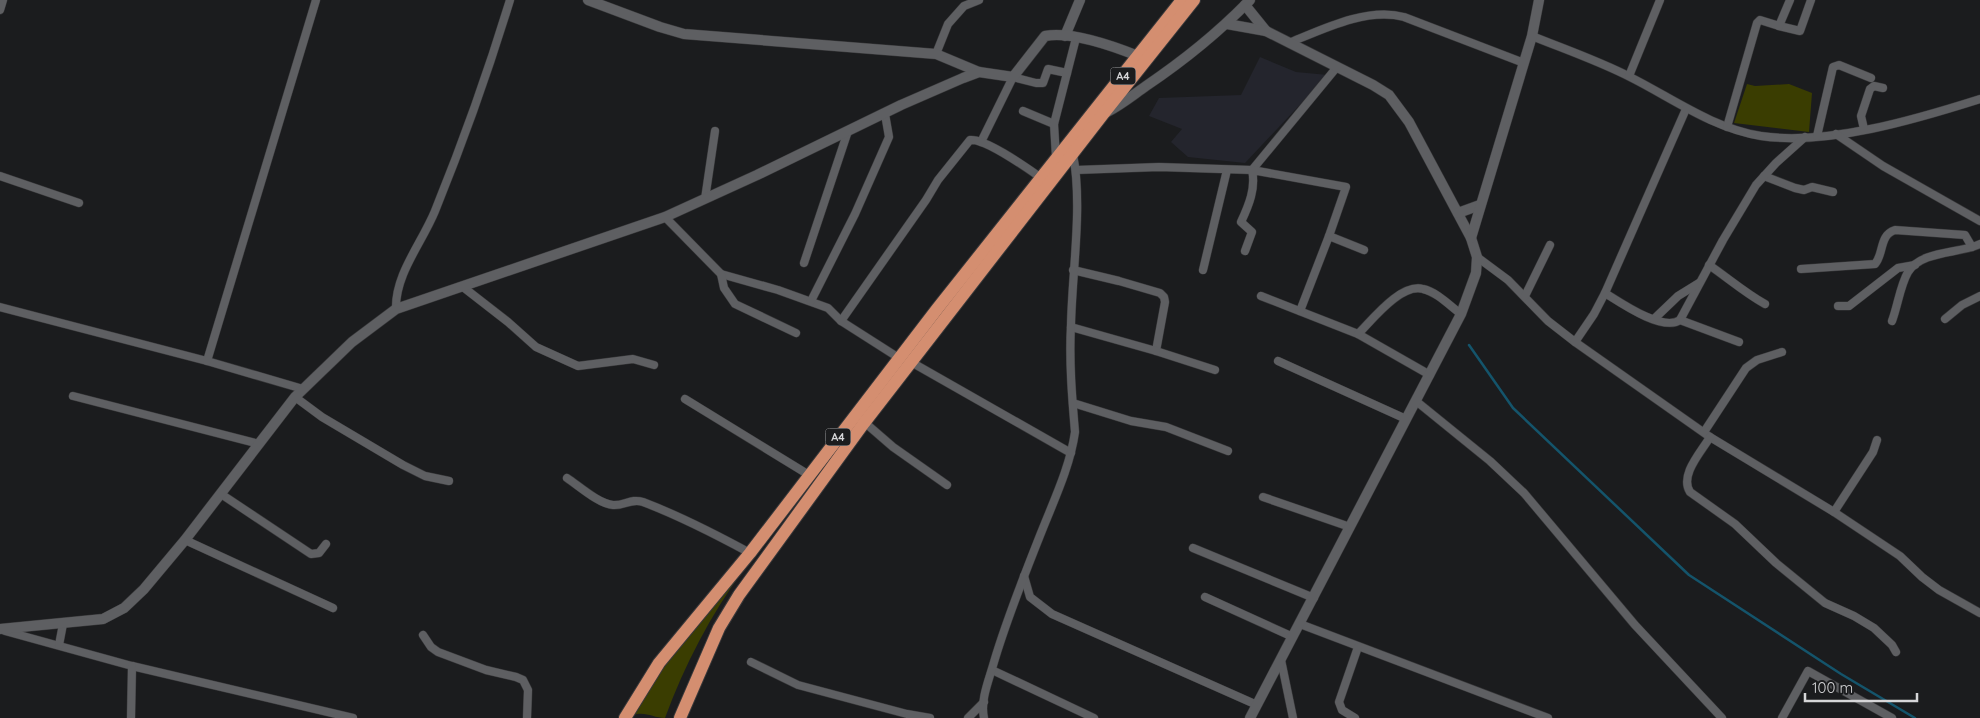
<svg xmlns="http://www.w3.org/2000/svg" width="1980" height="718" font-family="Quicksand,sans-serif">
  <rect width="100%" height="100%" fill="#1b1c1e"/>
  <polygon fill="#24252d" points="1260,57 1296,72 1328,75 1245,163 1188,157 1171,142 1182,129 1149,116 1159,98 1241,95"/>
  <g fill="#3a3d01">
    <polygon points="1747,84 1755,86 1789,84 1812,93 1809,132 1734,123"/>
    <path d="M 744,569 C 710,616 685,664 665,718 C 653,718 646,711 633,715 L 662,667 Z"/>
  </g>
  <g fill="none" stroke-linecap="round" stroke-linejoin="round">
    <polyline stroke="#14546b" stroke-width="2.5" points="1469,345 1513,408 1689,575 1841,674 1915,718"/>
    <g stroke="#38383a" stroke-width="9">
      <g id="minor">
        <polyline points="0,10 3,0"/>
        <polyline points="1779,26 1800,31 1811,0"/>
        <path d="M 1532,36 C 1564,49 1599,61 1630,77 C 1672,98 1712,128 1761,136 C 1827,146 1917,119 1980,99"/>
        <path d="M 1289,43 C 1323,29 1367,7 1404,17 L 1524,63"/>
        <polyline points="936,54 948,24 964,6 979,0"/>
        <polyline points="1629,76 1660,0"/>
        <polyline points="1023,111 1054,124"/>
        <polyline points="1727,127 1757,23 1760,20 1779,26 1790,0"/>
        <polyline points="1864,129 1861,116 1870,89 1874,86 1883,88"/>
        <polyline points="1836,134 1883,166 1980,221"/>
        <polyline points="1817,136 1833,67 1839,65 1871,78"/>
        <polyline points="981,142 1013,77 1036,83 1043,83 1048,69 1067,73"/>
        <polyline points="1056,157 1054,124 1076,38"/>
        <polyline points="1076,170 1159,167 1252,170 1337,67"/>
        <polyline points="0,176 79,203"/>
        <polyline points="1764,176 1795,188 1804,190 1812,187 1833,192"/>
        <polyline points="705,199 715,131"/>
        <polyline points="665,217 721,274 778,290 828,308 841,321 899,358"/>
        <path d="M 1245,251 L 1252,232 L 1241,222 C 1249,205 1256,188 1252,170 L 1346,187 L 1329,236"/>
        <polyline points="1477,257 1508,280 1548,321 1575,342 1710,437 1834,512 1900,556 1922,577 1939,590 1980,613"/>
        <polyline points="804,263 848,131"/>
        <path d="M 1709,265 C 1728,278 1745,293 1765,304"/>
        <path d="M 1801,269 L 1875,264 C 1884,254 1879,235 1895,230 L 1965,235 L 1972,247"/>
        <polyline points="1073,270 1119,281 1160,293 1164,297 1165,302 1156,351 1215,370"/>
        <polyline points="1203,270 1227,170"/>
        <polyline points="721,274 724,288 735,304 796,333"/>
        <polyline points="463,287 508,322 536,347 578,366 633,359 654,365"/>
        <path d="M 1605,293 C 1621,303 1663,332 1680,320 L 1723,240 L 1756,185 L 1776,163 L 1805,137"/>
        <polyline points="1261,296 1358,334 1430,375"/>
        <polyline points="1525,296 1550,245"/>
        <polyline points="811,301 855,214 889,137 885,114"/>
        <polyline points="1838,306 1849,306 1898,268 1915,265"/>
        <polyline points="0,307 207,361 303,389"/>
        <path d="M 396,309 C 395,274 422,243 435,211 C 463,142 488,72 510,0"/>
        <polyline points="1300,311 1329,236 1364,250"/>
        <polyline points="1654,319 1678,296 1699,283"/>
        <polyline points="1945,319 1962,305 1980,296"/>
        <polyline points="1680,320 1739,342"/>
        <path d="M 841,321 L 926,200 L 938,180 L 970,140 C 985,138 1027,168 1040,177"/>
        <path d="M 1892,321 C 1898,305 1900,286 1908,272 C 1922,250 1959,254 1980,244"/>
        <polyline points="1071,327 1156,351"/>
        <path d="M 1358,334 C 1373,319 1401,283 1423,289 C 1437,292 1450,306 1461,314"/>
        <polyline points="1575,342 1594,314 1605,293 1686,109"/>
        <polyline points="207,361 316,0"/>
        <polyline points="1278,361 1406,419"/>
        <polyline points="911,362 1071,453"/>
        <polyline points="73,396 259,444"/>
        <polyline points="295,397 322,417 403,465 425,476 449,481"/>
        <polyline points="685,399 809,475"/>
        <polyline points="1416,401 1490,461 1524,493 1635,625 1722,718"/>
        <polyline points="1073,403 1131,421 1166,427 1228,451"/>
        <polyline points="863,421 893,447 947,485"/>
        <polyline points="1704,432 1746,368 1757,360 1782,352"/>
        <path d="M 1710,437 C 1702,451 1679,475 1690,492 L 1735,524 L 1776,563 L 1825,603 L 1854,616 L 1874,628 L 1892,645 L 1896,652"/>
        <path d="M 567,478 C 579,486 599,504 613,505 C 624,506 631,498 643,502 C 680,516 715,534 750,553"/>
        <polyline points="221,494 311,554 319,553 326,544"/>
        <polyline points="1263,497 1350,527"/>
        <polyline points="1834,512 1873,452 1877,440"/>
        <polyline points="185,540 333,608"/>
        <polyline points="1193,548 1314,598"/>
        <polyline points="1024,576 1030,597 1052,614 1257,705"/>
        <polyline points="1205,597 1293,637"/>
        <polyline points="1300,624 1548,718"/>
        <polyline points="5,631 132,666 353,718"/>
        <polyline points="423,635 431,647 438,652 486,670 516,677 523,680 528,690 527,718"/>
        <polyline points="59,645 63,624"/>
        <polyline points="1281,660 1293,718"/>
        <polyline points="751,662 798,685 907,714 930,718"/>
        <polyline points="992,670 1094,718"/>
        <polyline points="131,718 132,666"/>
        <polyline points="968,718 984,702"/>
        <path d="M 984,718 C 980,700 989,680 994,662 C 1007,618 1024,576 1041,533 C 1054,500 1070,467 1075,432 C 1072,397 1069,361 1071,325 C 1072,272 1083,206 1073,154"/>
        <polyline points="1355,718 1342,710 1339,702 1358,647"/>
        <polyline points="1782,718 1808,671 1892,718"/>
      </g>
    </g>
    <g stroke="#38383a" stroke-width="11">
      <g id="tertiary">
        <polyline points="588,0 660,27 684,34 936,54 979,72"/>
        <polyline points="1245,5 1266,31"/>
        <polyline points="1227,24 1266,31 1373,85 1389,95 1409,122 1471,238 1477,257 1476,273 1461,314 1250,718"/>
        <polyline points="1065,36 1080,0"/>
        <path d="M 1107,112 C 1121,105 1133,95 1146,86 C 1183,61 1218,33 1250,0"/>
        <polyline points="1458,213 1480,205"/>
        <polyline points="1471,238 1532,36 1539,0"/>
        <path d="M 0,629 L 103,619 L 124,608 L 144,589 L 185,540 L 295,397 L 352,342 L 396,309 L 665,217 L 757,175 L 901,105 L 963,78 L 979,72 L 1013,77 L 1045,36 C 1071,31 1113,46 1138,56"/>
      </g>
    </g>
    <g stroke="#38383a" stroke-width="14">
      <g id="trunk">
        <polyline points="625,718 659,663 750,553 937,309 1182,0"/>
        <polyline points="680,718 719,628 739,595 864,423 1104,113 1194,0"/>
      </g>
    </g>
    <use href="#minor" stroke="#5e5f62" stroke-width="8"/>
    <use href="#tertiary" stroke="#5e5f62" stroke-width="10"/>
    <use href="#trunk" stroke="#d48e70" stroke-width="12"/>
  </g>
  <g text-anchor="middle" stroke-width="5" stroke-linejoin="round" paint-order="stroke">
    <g fill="#1b1c1e" stroke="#9e9ea0" stroke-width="1">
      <rect x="1110.5" y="67.5" width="25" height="17" rx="4"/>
      <rect x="825.5" y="428.5" width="25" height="17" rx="4"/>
    </g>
    <g font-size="11" font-weight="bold" fill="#d6d6d8">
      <text x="1123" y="80">A4</text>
      <text x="838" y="441">A4</text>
    </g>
  </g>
  <path d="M1805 693v8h112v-8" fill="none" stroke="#d6d6d8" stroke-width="2.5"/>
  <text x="1812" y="693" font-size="15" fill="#d6d6d8" stroke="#1b1c1e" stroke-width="4" paint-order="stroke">100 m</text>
</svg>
